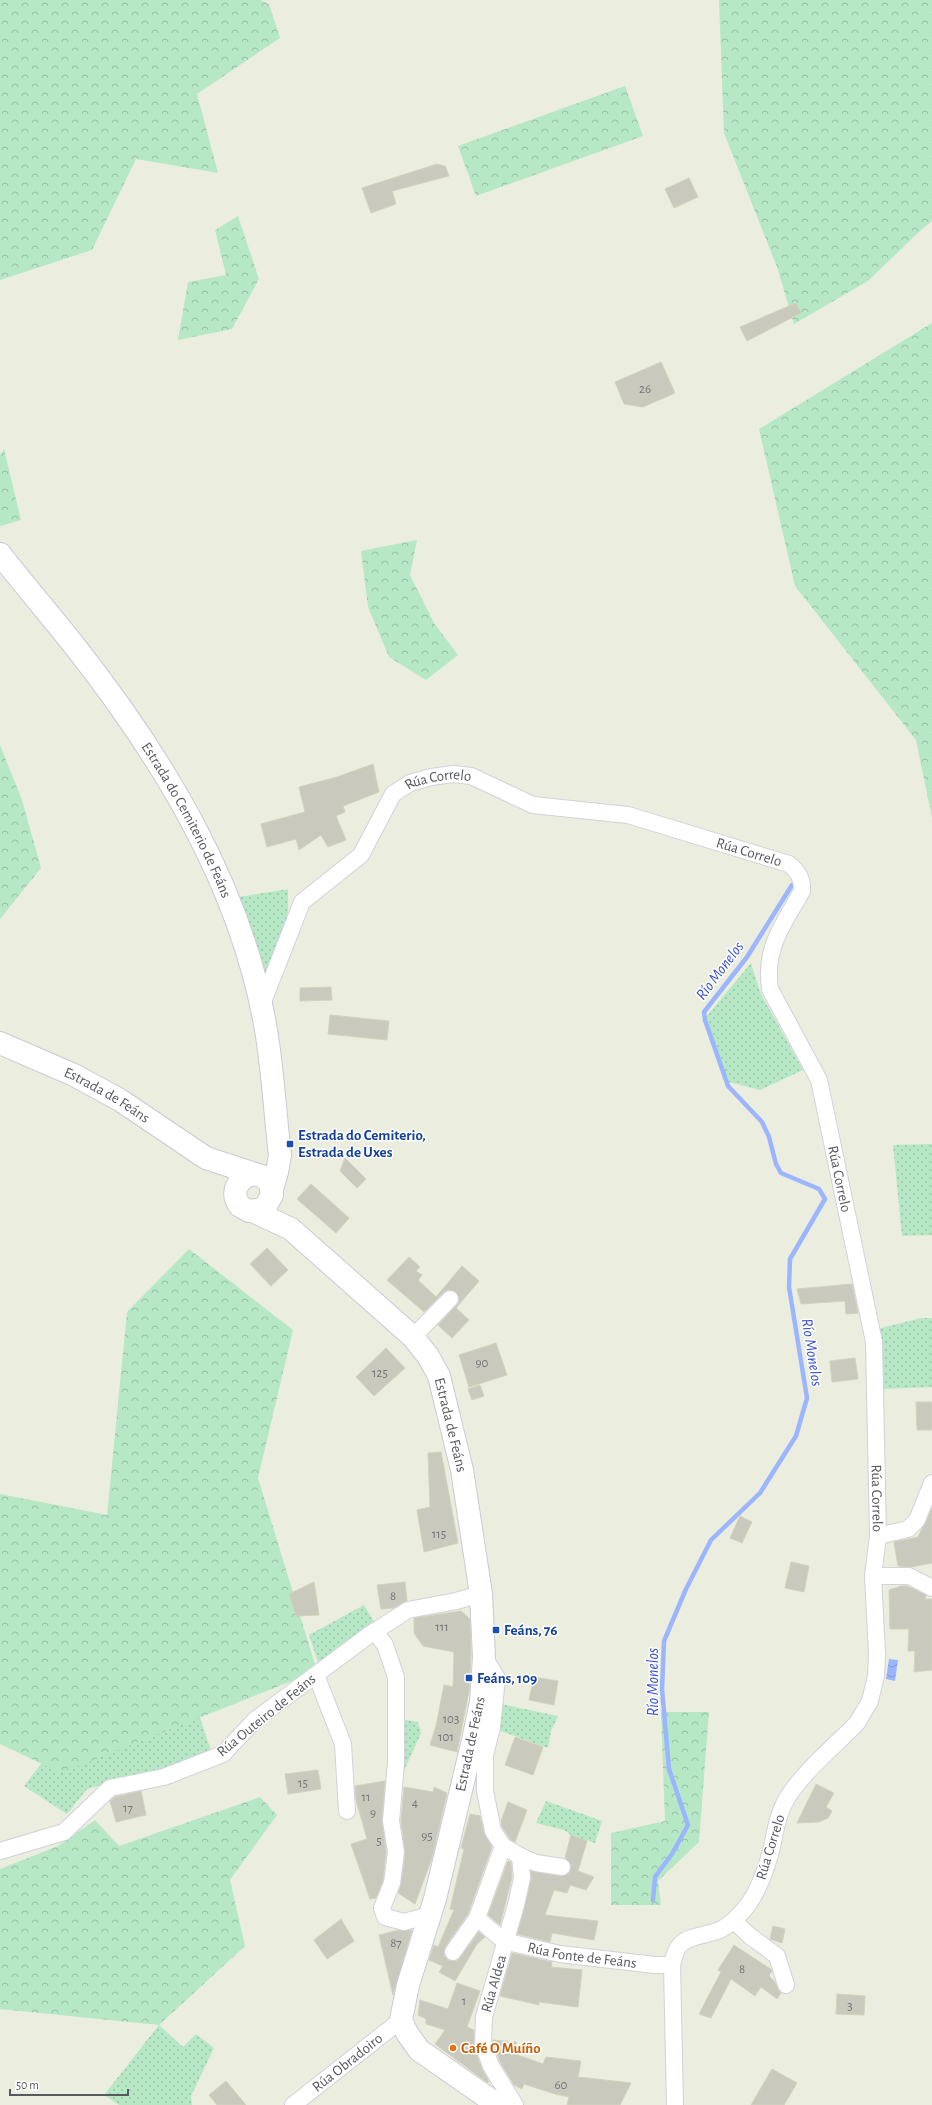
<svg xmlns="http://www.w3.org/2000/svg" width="932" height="2105" font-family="'Alegreya Sans',sans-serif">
  <defs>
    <pattern id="grass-dots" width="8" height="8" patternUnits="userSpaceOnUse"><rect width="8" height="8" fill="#b7e8c6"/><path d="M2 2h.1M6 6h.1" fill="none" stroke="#98bfa4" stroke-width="1.8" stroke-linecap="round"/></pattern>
    <pattern id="forest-crowns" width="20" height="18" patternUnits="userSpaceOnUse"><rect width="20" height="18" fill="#b7e8c6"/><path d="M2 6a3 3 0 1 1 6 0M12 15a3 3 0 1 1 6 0" fill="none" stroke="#98bfa4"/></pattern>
    <pattern id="water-waves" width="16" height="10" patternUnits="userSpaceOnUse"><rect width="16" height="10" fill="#9cb5ff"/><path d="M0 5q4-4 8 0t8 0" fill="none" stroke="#8296d2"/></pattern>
  </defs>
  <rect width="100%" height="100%" fill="#ebedde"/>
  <g fill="url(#grass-dots)">
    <polygon points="288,889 288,922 266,978 239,897"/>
    <polygon points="751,963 760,992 803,1070 760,1090 725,1081 706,1017"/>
    <polygon points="932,1144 932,1235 902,1236 893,1145"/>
    <polygon points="921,1318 932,1318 932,1387 883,1389 877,1329"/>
    <polygon points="364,1605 376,1625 319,1665 309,1635"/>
    <polygon points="109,1675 187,1678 211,1751 163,1770 128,1777 87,1789 67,1814 24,1786"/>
    <polygon points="501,1704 558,1716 551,1731 548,1748 498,1730"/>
    <polygon points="400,1719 418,1722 421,1733 403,1773 398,1770"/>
    <polygon points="546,1801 602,1821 595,1843 571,1835 564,1830 536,1823"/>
    <polygon points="159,2025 183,2047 196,2034 214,2048 191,2096 192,2105 119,2105 104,2095"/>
  </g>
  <g fill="url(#forest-crowns)">
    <polygon points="0,0 260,0 269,4 280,38 197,94 218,173 136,159 92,250 0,280"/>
    <polygon points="719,0 932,0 932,221 921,230 868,281 794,324 777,267 724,133"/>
    <polygon points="625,86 643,136 476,196 458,146"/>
    <polygon points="238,216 259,279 232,329 178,340 188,282 226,275 215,230"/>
    <polygon points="932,323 932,818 916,740 795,586 759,429"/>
    <polygon points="4,449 21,520 0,526 0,455"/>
    <polygon points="417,540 410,575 434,623 458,655 426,680 389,657 368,607 361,551"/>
    <polygon points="0,745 22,800 41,868 0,919"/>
    <polygon points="189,1249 293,1330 258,1478 317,1671 61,1773 0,1744 0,1494 107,1515 127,1312"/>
    <polygon points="661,1712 709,1712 699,1842 658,1881 661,1905 611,1905 611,1833 665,1821"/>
    <polygon points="260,1797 277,1815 230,1880 245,1946 159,2025 0,2009 0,1869 58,1846 95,1820 119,1846"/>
  </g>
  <polygon fill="url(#water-waves)" points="889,1659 898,1660 895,1681 886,1679"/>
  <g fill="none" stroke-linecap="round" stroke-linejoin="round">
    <polyline stroke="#9cb5ff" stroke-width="4.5" points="653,1900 655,1877 672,1854 688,1825 669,1769 662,1689 664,1641 686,1589 711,1540 760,1493 796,1436 807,1398 789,1287 790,1259 825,1199 819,1189 781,1173 776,1164 769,1137 762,1122 728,1086 705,1020 704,1012 747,957 792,885"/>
  </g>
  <g fill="#cac9bd" stroke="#d2d2bc">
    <polygon points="437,164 445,166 449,176 392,191 396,204 371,213 362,188"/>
    <polygon points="689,178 698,197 674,208 665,189"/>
    <polygon points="796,303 801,313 747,341 740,327"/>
    <polygon points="661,362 675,393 643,407 624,404 615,382"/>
    <polygon points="373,764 379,792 343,806 345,812 336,816 346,840 328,847 321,835 299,850 296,839 267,847 261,824 305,812 299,787 337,777"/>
    <polygon points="331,987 332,1000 300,1001 300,988"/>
    <polygon points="330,1015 389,1021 387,1040 328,1034"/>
    <polygon points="345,1158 366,1179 357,1188 340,1171"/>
    <polygon points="311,1184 349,1218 336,1233 297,1199"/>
    <polygon points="267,1248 288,1270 271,1286 250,1264"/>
    <polygon points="409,1257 420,1267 416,1271 422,1275 418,1280 436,1297 462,1266 479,1281 456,1308 469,1320 452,1338 438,1325 459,1302 456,1292 448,1290 444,1292 424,1312 387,1280"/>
    <polygon points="852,1284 858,1313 846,1314 845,1301 801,1304 797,1289"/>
    <polygon points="496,1343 507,1375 469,1387 459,1355"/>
    <polygon points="386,1348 405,1368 374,1396 356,1377"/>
    <polygon points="855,1358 858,1379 832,1382 830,1361"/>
    <polygon points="480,1385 484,1396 472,1400 468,1389"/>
    <polygon points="916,1402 932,1402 932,1430 917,1430"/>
    <polygon points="441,1452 458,1543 424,1552 417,1510 430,1507 428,1453"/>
    <polygon points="932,1508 932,1563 911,1567 898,1566 894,1542 918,1537"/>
    <polygon points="740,1516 752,1522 742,1543 730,1538"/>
    <polygon points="791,1562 809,1566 804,1592 785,1588"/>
    <polygon points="314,1582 319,1615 296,1616 289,1594"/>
    <polygon points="405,1582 407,1601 394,1608 381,1609 377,1585"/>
    <polygon points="901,1586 907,1586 926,1595 925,1599 932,1599 932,1670 914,1672 915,1651 908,1651 909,1629 890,1629 889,1590"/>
    <polygon points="461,1611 470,1619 471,1655 469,1691 457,1752 430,1745 436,1726 444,1685 453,1687 454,1652 423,1646 414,1633 414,1618"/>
    <polygon points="534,1677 558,1681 554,1705 529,1700"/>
    <polygon points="515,1737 543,1747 533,1775 505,1765"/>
    <polygon points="318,1770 321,1789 288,1794 285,1774"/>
    <polygon points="385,1781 382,1820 386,1852 383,1881 376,1898 370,1899 351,1844 367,1839 356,1800 355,1786"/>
    <polygon points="816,1784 834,1793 826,1807 832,1811 828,1818 819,1822 797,1823"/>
    <polygon points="404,1787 433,1792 434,1787 447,1793 432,1858 415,1904 398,1893 401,1884 405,1853 401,1821"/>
    <polygon points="141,1791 146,1815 116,1822 110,1801 115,1797"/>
    <polygon points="508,1802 527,1810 515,1842 510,1839 502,1827 501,1821"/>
    <polygon points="470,1814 480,1816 484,1833 492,1847 468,1914 445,1947 444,1956 448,1960 457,1961 479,1932 485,1937 477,1944 455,1981 439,1972 443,1966 429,1960 434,1945 438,1947 454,1910 450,1909 464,1849 461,1848"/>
    <polygon points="571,1835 587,1841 578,1871 594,1877 586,1890 570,1885 567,1893 554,1890 545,1915 598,1921 594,1940 552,1933 550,1942 517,1934 531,1880 531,1871 561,1876 569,1873 571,1864 565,1858"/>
    <polygon points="508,1861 511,1862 512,1877 500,1925 488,1915"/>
    <polygon points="341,1919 354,1941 327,1959 314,1940"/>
    <polygon points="773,1926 785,1929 782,1943 770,1939"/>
    <polygon points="399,1930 412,1930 393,1995 379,1935"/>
    <polygon points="734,1945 772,1970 769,1976 775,1982 781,1993 777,1999 761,1987 755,1996 731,1979 711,2018 699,2014 721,1972 718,1970"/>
    <polygon points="512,1953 552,1962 551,1967 582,1970 578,2007 539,2002 539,2005 500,1996"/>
    <polygon points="457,1983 480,1991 467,2027 474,2030 474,2047 482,2069 489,2081 488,2083 435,2044 445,2030 426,2024 426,2019 418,2015 420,2000 448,2009"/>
    <polygon points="837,1994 865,1996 864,2015 836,2014"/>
    <polygon points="493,2040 516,2042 518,2055 543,2064 546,2057 581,2061 578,2077 631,2083 620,2105 567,2105 569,2097 555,2094 524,2084 522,2089 514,2085 500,2062"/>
    <polygon points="772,2069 797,2083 784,2105 751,2105"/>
    <polygon points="226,2081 246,2105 217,2105 209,2095"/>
  </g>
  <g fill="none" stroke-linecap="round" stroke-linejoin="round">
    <g stroke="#d1d2da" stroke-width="18">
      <g id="street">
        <path id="s1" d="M 261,1007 L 302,902 L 361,855 L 393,794 L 410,783 L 431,777 L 453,774 L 471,776 L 533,805 L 628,815 L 789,864 C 798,871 803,879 802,891 C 783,925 764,948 770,989 L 819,1080 L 874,1342 L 878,1536 L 873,1576 L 877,1654 L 876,1676 L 870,1701 L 857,1723 C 837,1744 795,1779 784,1804 C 776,1819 775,1835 771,1851 C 766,1869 758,1892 747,1906 C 739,1916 729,1927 717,1931 C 706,1935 688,1936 680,1945 C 675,1950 674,1958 672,1965 L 675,2105"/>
        <polyline points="413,1337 450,1299"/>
        <polyline points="878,1536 908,1529 917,1520 932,1483"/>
        <polyline points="873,1576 909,1576 932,1588"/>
        <polyline points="375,1631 385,1645 396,1677 396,1763 391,1821 396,1852 392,1883 382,1908 385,1917 404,1922 430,1915"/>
        <polyline points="484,1657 497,1678 492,1727 485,1755 485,1791 493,1831 503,1846 520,1856 536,1863 562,1867"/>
        <polyline points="316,1675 343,1744 347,1811"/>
        <polyline points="0,1851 64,1832 110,1788 164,1777 223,1754 255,1720 369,1635 408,1610 456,1601 481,1594"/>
        <path id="s2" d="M 477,1918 L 504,1941 L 560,1954 L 655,1965 L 672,1965"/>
        <polyline points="734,1921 750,1936 777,1956 786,1985"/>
        <polyline points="453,1952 477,1918 503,1846"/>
        <path id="s3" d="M 293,2105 L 401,2020"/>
        <path id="s4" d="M 515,2105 L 491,2066 L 483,2044 L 484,2017 L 516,1905 L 522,1878 L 520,1856"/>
      </g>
    </g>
    <g stroke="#c9cad4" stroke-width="24">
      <g id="secondary">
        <path id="s5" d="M 0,554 C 25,586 52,617 77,649 C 164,760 242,888 266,1030 C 273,1071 275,1114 280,1155 L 277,1172 L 272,1189"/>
        <path id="s6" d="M 0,1043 L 74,1075 L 120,1100 L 206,1158 L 264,1177 L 270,1184 L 272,1195 L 264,1209 L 249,1211 L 240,1206 C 230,1193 237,1178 253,1174"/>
        <path id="s7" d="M 255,1212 L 291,1229 L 413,1337 L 428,1356 L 439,1376 L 462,1470 L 481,1594 L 484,1657 L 481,1702 L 473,1740 L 435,1899 L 408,1985 L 401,2020 L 407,2033 L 419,2050 L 498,2105"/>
      </g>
    </g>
    <use href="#street" stroke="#fff" stroke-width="16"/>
    <use href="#secondary" stroke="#fff" stroke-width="22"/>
  </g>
  <g fill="#1a4fb4" stroke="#fff" stroke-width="1.5">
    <rect x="286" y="1140" width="8" height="8" rx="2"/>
    <rect x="492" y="1626" width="8" height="8" rx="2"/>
    <rect x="465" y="1674" width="8" height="8" rx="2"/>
  </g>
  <circle fill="#e8710a" stroke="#fff" stroke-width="1.5" cx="453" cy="2048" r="4"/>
  <g text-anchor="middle" stroke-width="3" stroke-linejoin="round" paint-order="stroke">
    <g font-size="13" fill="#747578">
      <text x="645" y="393">26</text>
      <text x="482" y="1367">90</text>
      <text x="380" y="1377">125</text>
      <text x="439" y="1538">115</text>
      <text x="393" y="1600">8</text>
      <text x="442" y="1631">111</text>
      <text x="451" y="1723">103</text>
      <text x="446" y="1741">101</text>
      <text x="303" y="1787">15</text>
      <text x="366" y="1801">11</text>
      <text x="415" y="1807">4</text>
      <text x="128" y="1812">17</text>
      <text x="373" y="1817">9</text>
      <text x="427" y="1840">95</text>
      <text x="379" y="1845">5</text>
      <text x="396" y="1947">87</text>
      <text x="742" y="1973">8</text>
      <text x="464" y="2005">1</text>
      <text x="850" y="2010">3</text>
      <text x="561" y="2089">60</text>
    </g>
    <g font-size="15" fill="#575961" stroke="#fff">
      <text dy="5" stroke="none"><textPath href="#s1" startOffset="306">Rúa Correlo</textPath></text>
      <text dy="5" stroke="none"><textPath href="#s5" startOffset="326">Estrada do Cemiterio de Feáns</textPath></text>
      <text dy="5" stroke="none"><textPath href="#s1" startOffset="630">Rúa Correlo</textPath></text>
      <text dy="5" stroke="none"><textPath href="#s6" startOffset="119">Estrada de Feáns</textPath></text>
      <text dy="5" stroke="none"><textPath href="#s1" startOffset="1013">Rúa Correlo</textPath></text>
      <text dy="5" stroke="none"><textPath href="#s7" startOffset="300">Estrada de Feáns</textPath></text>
      <text dy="5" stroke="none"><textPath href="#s1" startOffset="1336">Rúa Correlo</textPath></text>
      <text transform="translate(266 1715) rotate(-39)" y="5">Rúa Outeiro de Feáns</text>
      <text transform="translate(470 1744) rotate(-78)" y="5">Estrada de Feáns</text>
      <text transform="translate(770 1847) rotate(-73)" y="5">Rúa Correlo</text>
      <text dy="5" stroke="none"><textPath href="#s2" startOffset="115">Rúa Fonte de Feáns</textPath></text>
      <text dy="5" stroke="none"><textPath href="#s4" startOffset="131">Rúa Aldea</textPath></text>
      <text dy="5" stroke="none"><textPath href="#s3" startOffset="69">Rúa Obradoiro</textPath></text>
    </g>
    <g font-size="15" font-weight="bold" fill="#164399" stroke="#fff" text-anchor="start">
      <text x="298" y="1140">Estrada do Cemiterio,<tspan x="298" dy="17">Estrada de Uxes</tspan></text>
      <text x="504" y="1635">Feáns, 76</text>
      <text x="477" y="1683">Feáns, 109</text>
    </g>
    <g font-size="15" font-weight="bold" fill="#c56008" stroke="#fff" text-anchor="start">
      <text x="461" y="2053">Café O Muíño</text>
    </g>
    <g font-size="16" font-style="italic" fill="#324ece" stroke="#fff">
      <text transform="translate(719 970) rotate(-53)" y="6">Río Monelos</text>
      <text transform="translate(813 1352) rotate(81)" y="6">Río Monelos</text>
      <text transform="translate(652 1682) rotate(-90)" y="6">Río Monelos</text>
    </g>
  </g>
  <path d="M10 2089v6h118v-6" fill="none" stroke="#575961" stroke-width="2"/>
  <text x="16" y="2089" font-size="12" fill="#575961" stroke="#ffffff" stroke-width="3" paint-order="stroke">50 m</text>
</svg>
